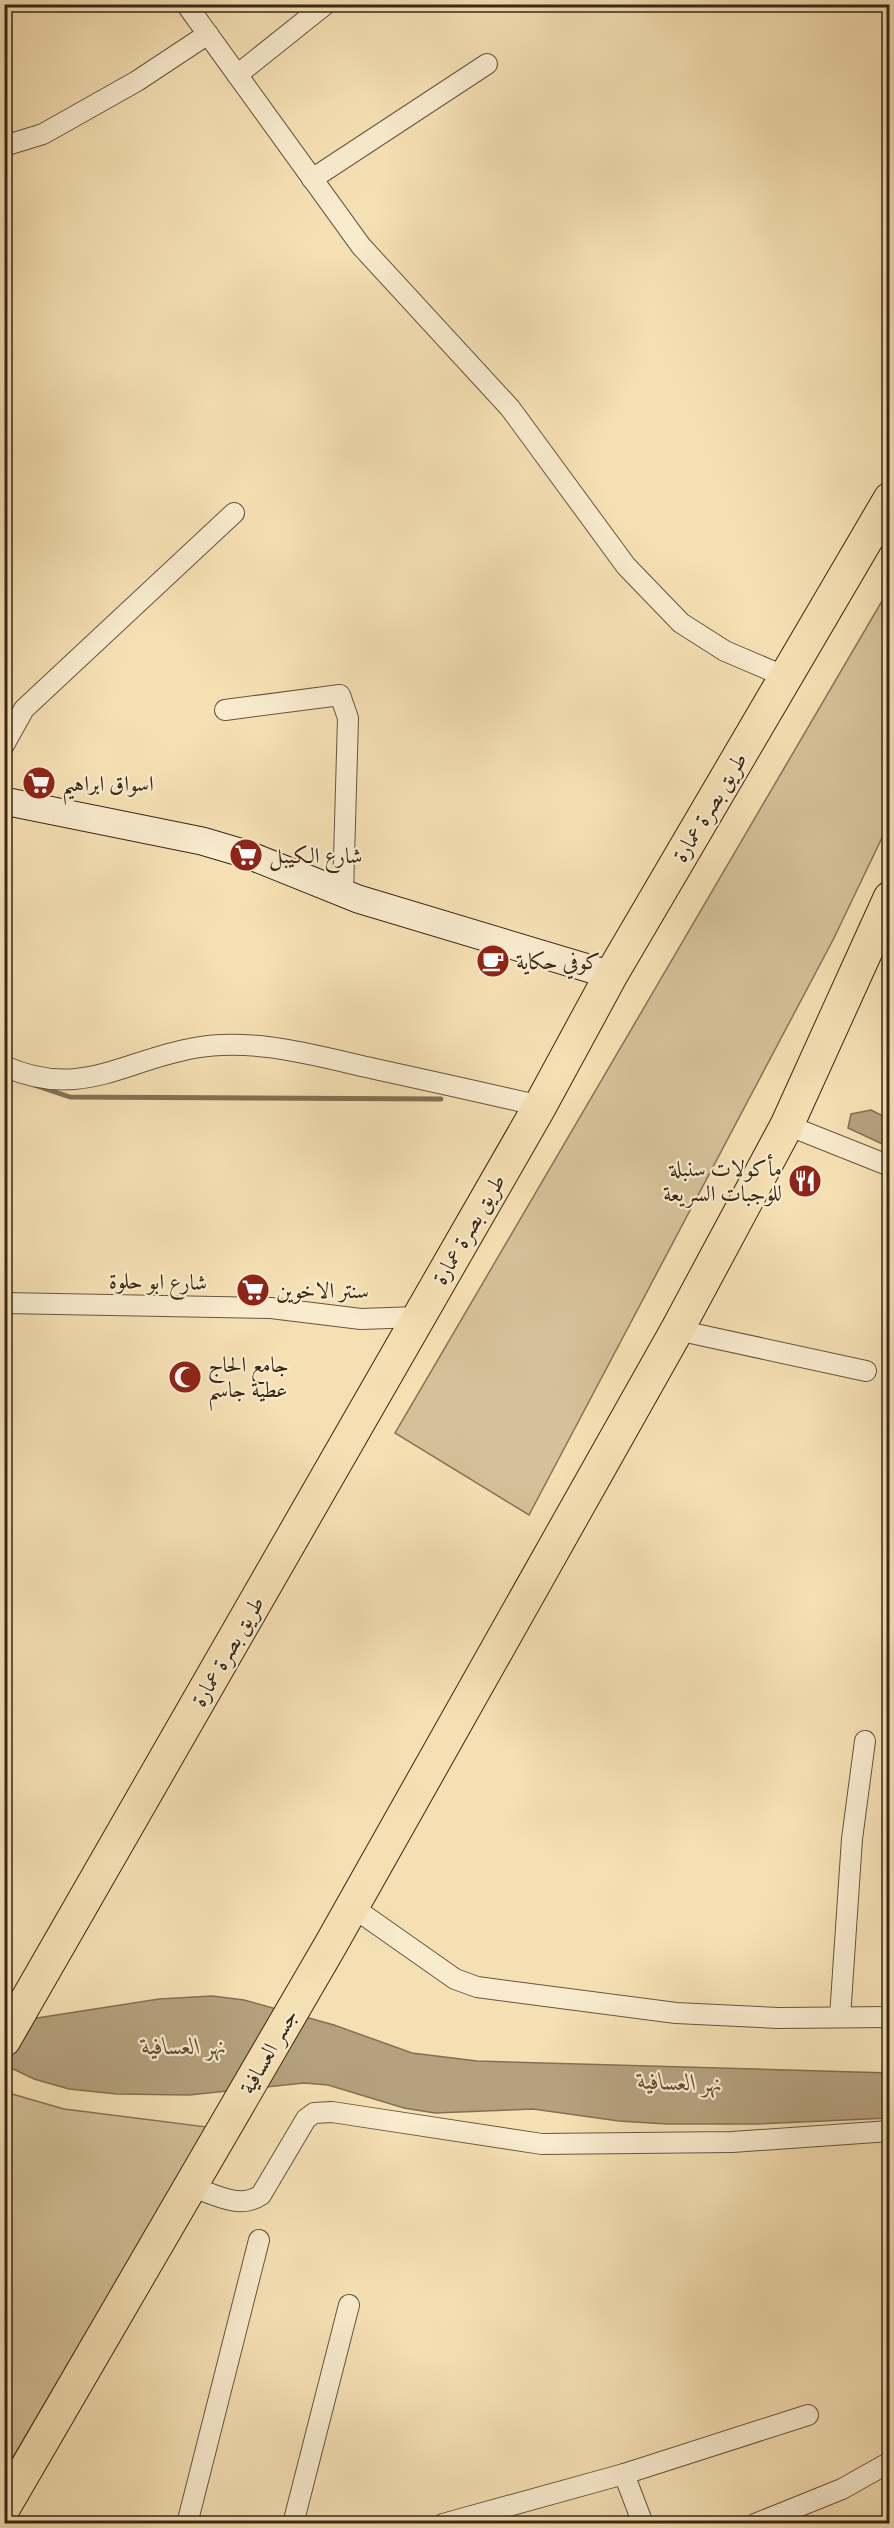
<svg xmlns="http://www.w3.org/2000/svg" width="894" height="2528" font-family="'Gentium Book Plus',Amiri,serif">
  <rect width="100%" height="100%" fill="#f5e0b4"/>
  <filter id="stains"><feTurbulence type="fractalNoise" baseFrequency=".00333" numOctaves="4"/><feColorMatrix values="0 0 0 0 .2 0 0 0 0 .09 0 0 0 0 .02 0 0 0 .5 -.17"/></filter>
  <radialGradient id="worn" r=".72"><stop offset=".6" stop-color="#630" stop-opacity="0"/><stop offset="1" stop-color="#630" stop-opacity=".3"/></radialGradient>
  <g fill="#d5c199" stroke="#877456" stroke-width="1.5">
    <polygon points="889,589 889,823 834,938 529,1515 395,1433"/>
    <polygon points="5,2092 64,2109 207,2127 5,2471"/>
  </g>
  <g fill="#b5a17e" stroke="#837054" stroke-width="1.5">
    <polygon points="871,1110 889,1119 889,1147 848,1128 851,1114"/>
    <polygon points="212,1996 244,2000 334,2025 412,2053 477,2061 889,2073 889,2118 758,2124 667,2124 619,2121 533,2109 435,2113 404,2108 328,2085 304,2083 189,2095 117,2094 69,2089 34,2079 5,2065 5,2017 37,2018 159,1999"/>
  </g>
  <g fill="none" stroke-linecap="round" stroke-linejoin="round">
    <polyline stroke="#837054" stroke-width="5" points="34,1085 70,1097 441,1099"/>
    <g stroke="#68553c" stroke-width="22">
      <g id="street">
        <polyline points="186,4 361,246 510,408 626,566 681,623 725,651 786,677"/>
        <polyline points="237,75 326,4"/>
        <polyline points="4,146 43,134 137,81 208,34"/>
        <polyline points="312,179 487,64"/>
        <polyline points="225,710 340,695 348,718 343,893"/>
        <polyline points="4,745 24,709 234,513"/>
        <path d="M 4,1066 C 80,1100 122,1061 194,1048 C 254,1037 316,1056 375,1069 C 430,1081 485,1093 540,1106"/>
        <polyline points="787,1125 890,1166"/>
        <polyline points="4,1303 271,1308 361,1319 417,1317"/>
        <polyline points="677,1330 866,1371"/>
        <polyline points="351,1906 455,1979 477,1987 676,2013 778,2018 890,2017"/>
        <polyline points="840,2017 852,1839 865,1741"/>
        <path d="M 190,2186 C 214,2194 239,2210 261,2195 L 306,2119 L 314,2113 L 332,2112 L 542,2144 L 732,2142 L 890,2131"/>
        <polyline points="624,2474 643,2524"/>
        <polyline points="187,2524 259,2240"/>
        <polyline points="293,2524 349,2305"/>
        <polyline points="443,2524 624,2474 808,2415"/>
        <polyline points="755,2524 842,2489 890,2462"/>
      </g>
    </g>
    <g stroke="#392714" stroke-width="29">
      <polyline id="secondary" points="4,801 202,841 246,854 358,899 611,975"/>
    </g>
    <g stroke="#392714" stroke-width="35">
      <g id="highway">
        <polyline points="4,2040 540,1106 611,975 890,499"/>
        <polyline points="4,2507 330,1946 677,1330 787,1125 890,898"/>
      </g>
    </g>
    <use href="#street" stroke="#f8ebce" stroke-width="20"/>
    <use href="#secondary" stroke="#f8ebce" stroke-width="27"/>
    <use href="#highway" stroke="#f5e0b4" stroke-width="33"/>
  </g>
  <defs>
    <g id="supermarket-disc" transform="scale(1.725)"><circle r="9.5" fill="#8f2418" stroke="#f8ebce"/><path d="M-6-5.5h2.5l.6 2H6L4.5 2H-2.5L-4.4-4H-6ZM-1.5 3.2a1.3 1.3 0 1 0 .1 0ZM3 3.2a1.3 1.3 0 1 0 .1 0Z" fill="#fff"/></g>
    <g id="cafe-disc" transform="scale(1.725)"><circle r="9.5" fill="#8f2418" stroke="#f8ebce"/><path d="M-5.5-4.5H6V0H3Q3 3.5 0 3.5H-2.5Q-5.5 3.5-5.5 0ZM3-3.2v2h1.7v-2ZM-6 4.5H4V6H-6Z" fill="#fff"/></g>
    <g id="restaurant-disc" transform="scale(1.725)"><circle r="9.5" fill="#8f2418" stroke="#f8ebce"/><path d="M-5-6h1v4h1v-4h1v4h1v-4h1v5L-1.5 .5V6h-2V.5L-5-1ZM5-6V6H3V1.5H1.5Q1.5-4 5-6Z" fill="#fff"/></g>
    <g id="mosque-disc" transform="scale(1.725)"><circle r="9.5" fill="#8f2418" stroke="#f8ebce"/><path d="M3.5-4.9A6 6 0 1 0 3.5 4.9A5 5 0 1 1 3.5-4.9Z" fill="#fff"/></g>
  </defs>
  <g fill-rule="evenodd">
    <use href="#supermarket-disc" x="39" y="783"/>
    <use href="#supermarket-disc" x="246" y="855"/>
    <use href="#cafe-disc" x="493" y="961"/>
    <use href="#restaurant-disc" x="805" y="1181"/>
    <use href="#supermarket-disc" x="253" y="1290"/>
    <use href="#mosque-disc" x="185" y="1377"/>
  </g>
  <g text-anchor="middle" stroke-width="4.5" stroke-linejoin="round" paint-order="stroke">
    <g font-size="22" fill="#392714" stroke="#f8ebce" text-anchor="start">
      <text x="62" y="791">اسواق ابراهيم</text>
      <text x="269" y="863">شارع الكيبل</text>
      <text x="516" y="969">كوفي حكاية</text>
      <text x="782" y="1176" text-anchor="end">مأكولات سنبلة<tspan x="782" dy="25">للوجبات السريعة</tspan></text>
      <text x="276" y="1298">سنتر الاخوين</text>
      <text x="208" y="1372">جامع الحاج<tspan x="208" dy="25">عطية جاسم</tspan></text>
    </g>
    <g font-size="22" fill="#392714" stroke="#f8ebce">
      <text transform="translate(709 807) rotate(-59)" y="8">طريق بصرة عمارة</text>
      <text transform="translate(468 1229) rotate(-60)" y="8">طريق بصرة عمارة</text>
      <text transform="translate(158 1281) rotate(1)" y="8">شارع ابو حلوة</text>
      <text transform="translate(227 1651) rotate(-60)" y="8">طريق بصرة عمارة</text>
      <text transform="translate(268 2051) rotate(-60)" y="8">جسر العسافية</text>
    </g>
    <g font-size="24" font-style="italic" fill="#5e4c34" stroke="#f8ebce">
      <text x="184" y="2054">نهر العسافية</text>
      <text transform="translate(680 2082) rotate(2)" y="8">نهر العسافية</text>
    </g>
  </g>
  <rect width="894" height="2528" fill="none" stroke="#f5e0b4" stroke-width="24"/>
  <rect x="6" y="6" width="882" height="2516" fill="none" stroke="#392714" stroke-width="3"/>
  <rect x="12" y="12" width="870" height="2504" fill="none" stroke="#392714" stroke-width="1.5"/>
  <rect width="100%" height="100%" filter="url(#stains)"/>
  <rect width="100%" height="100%" fill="url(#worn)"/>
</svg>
